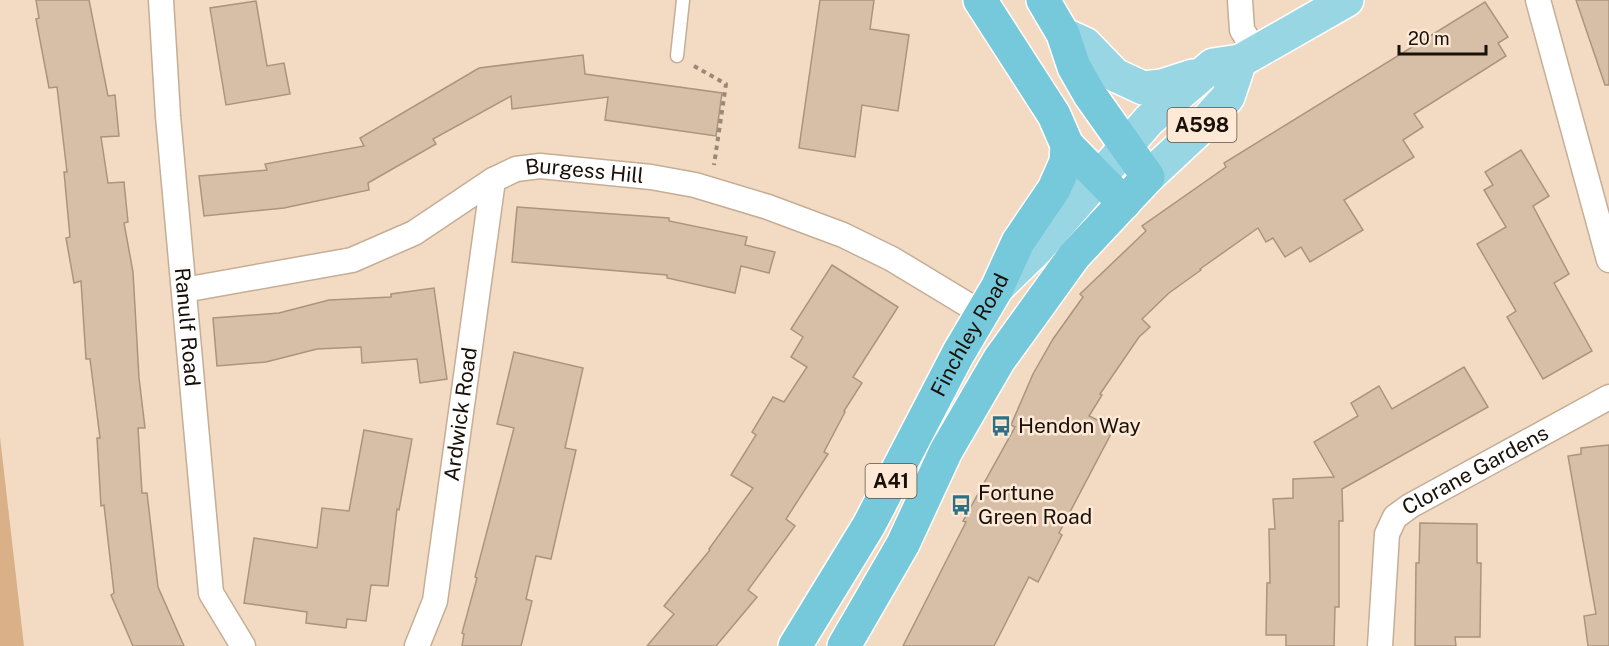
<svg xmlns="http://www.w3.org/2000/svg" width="1609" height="646" font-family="'Public Sans',sans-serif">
  <rect width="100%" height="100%" fill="#f3dbc3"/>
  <polygon fill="#d9b088" points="0,437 24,646 0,646"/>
  <g fill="#d7bfa7" stroke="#aa947d" stroke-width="1.5">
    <polygon points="36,0 89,0 108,96 115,95 119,136 101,137 108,183 124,182 128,222 124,223 133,272 139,378 145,428 138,428 142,493 147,493 158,587 184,646 133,646 111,595 114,593 104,505 101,506 97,438 100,438 90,359 86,359 81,281 74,283 66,238 70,237 64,172 67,172 57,87 49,88 36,19 39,18"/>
    <polygon points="820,0 874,0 870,29 909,35 898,111 862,105 855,157 799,148"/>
    <polygon points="1576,0 1609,0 1609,85 1605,85"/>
    <polygon points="256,1 267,66 284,63 290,94 226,105 210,8"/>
    <polygon points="1485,2 1508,37 1498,43 1506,56 1414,114 1423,127 1403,140 1414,157 1344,200 1363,230 1310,262 1301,247 1285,257 1273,238 1266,242 1258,228 1200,269 1201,270 1169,293 1142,319 1150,327 1139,337 1100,394 1102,395 1089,416 1114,428 1059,533 1062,535 1038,582 1029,577 994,646 903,646 966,522 963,521 1015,427 1011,425 1033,374 1053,339 1083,297 1080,294 1146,231 1142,226 1226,167 1224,163"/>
    <polygon points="583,55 585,74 722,93 716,136 605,120 608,97 512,109 511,96 433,139 436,144 368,183 369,190 284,208 204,216 199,176 267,170 265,164 364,146 360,138 479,68"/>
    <polygon points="1521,150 1549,196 1533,206 1569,274 1554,283 1592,351 1543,379 1507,317 1516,311 1477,244 1506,227 1484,190 1493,185 1485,172"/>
    <polygon points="517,207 669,218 669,221 747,237 745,245 775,252 769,273 741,266 735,293 667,278 667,275 512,262"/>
    <polygon points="832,265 898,307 853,377 862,383 844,411 845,412 824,452 828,454 786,519 795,526 748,590 757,597 716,646 647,646 674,614 664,606 710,550 709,549 753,488 731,475 756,435 752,432 773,397 784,402 807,367 791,357 803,337 791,329"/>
    <polygon points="434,288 447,379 420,383 417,359 362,363 361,347 317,349 266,362 217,366 213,318 279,313 329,300 391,297 391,294"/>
    <polygon points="514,352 583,368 565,448 576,450 551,559 536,556 526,599 532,601 521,646 462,646 464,634 462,633 477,578 475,577 514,428 497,424"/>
    <polygon points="1464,367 1488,407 1342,489 1343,521 1339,521 1339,607 1335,607 1334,646 1286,646 1286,635 1266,635 1267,583 1270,583 1269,529 1275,529 1273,499 1293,498 1293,479 1334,477 1314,442 1358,416 1351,403 1379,386 1392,409"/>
    <polygon points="364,430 412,439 399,510 397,509 388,586 371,585 366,621 347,619 346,628 306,623 307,612 244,603 254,538 317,548 322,508 349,511"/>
    <polygon points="1609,445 1609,646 1588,646 1584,616 1596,614 1568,456 1581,454 1581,448"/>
    <polygon points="1420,523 1477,524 1477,563 1481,563 1480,637 1455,637 1456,646 1415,646 1416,563 1419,563"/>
  </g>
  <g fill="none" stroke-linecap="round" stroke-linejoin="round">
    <g stroke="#c5ad96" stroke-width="15">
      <polyline id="service" points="677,56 683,0"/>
    </g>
    <g stroke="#c5ad96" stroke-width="27">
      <g id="minor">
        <path id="s1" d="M 161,0 L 168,116 L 211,593 L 243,646"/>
        <polyline points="1240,0 1242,30 1256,52"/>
        <polyline points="1538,0 1609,260"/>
        <path id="s2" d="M 184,290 L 352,260 L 414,233 L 493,180 L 516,169 L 540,166 L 651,177 L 695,185 L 768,207 L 843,235 L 892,259 L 983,314"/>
        <path id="s3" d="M 417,646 L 435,601 L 493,180"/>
        <path id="s4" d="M 1380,646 L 1387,534 L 1395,517 L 1410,506 L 1609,397"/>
      </g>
    </g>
    <g stroke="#fff" stroke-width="36">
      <g id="primary">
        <polyline points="1063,34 1085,44 1115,75 1143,88 1162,86 1193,76"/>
        <polyline points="1148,177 1195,133 1228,97 1240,61"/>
        <polyline points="998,287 1036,250 1149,120 1213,65 1240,61 1347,0"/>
      </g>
    </g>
    <g stroke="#fff" stroke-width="36">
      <g id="trunk">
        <polyline points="1067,145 1124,203"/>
        <path id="s5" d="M 795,646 L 869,525 L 958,354 L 997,288 L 1018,242 L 1054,189 L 1066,162 L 1067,145 L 1054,115 L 980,0"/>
        <polyline points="844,646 903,544 946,451 999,360 1074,256 1148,177 1090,95 1074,67 1063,34 1043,0"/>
      </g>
    </g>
    <polyline stroke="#9b8978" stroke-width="4" stroke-dasharray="4.5 4.5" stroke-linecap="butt" points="694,66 726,84 714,165"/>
    <use href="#service" stroke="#fff" stroke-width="12"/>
    <use href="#minor" stroke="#fff" stroke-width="24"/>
    <use href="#primary" stroke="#98d6e4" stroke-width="33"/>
    <use href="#trunk" stroke="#76c8db" stroke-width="33"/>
  </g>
  <defs>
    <g id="bus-bare" transform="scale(1.62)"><path d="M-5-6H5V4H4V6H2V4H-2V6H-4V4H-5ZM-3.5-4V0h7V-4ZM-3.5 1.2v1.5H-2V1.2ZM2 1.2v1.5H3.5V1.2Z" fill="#2c7181" stroke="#fde9d6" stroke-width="2.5" paint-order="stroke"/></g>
  </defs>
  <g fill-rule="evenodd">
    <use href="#bus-bare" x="1001" y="426"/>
    <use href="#bus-bare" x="961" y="505"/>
  </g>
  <g text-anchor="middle" stroke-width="5" stroke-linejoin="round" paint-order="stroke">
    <g fill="#fde9d6" stroke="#5d5246" stroke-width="1.5">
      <rect x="1167.5" y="108" width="69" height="34" rx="4.5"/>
      <rect x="865.5" y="464" width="51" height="34" rx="4.5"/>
    </g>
    <g font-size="20" font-weight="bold" fill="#191109">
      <text x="1202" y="132">A598</text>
      <text x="891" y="488">A41</text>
    </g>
    <g font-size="21" fill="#191109" stroke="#fde9d6">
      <text dy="7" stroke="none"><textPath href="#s2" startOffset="428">Burgess Hill</textPath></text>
      <text dy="7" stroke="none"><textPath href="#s1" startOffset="328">Ranulf Road</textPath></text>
      <text dy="7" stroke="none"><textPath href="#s5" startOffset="357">Finchley Road</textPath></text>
      <text dy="7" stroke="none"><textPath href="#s3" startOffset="237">Ardwick Road</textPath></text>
      <text dy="7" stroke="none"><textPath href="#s4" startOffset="224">Clorane Gardens</textPath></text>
    </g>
    <g font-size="21" fill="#191109" stroke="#fde9d6" text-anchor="start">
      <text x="1018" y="433">Hendon Way</text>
      <text x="978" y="500">Fortune<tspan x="978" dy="24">Green Road</tspan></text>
    </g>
  </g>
  <path d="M1399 45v9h87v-9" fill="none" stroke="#191109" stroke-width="3"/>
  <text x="1408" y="45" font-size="18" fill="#191109" stroke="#fde9d6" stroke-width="4.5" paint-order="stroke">20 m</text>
</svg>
